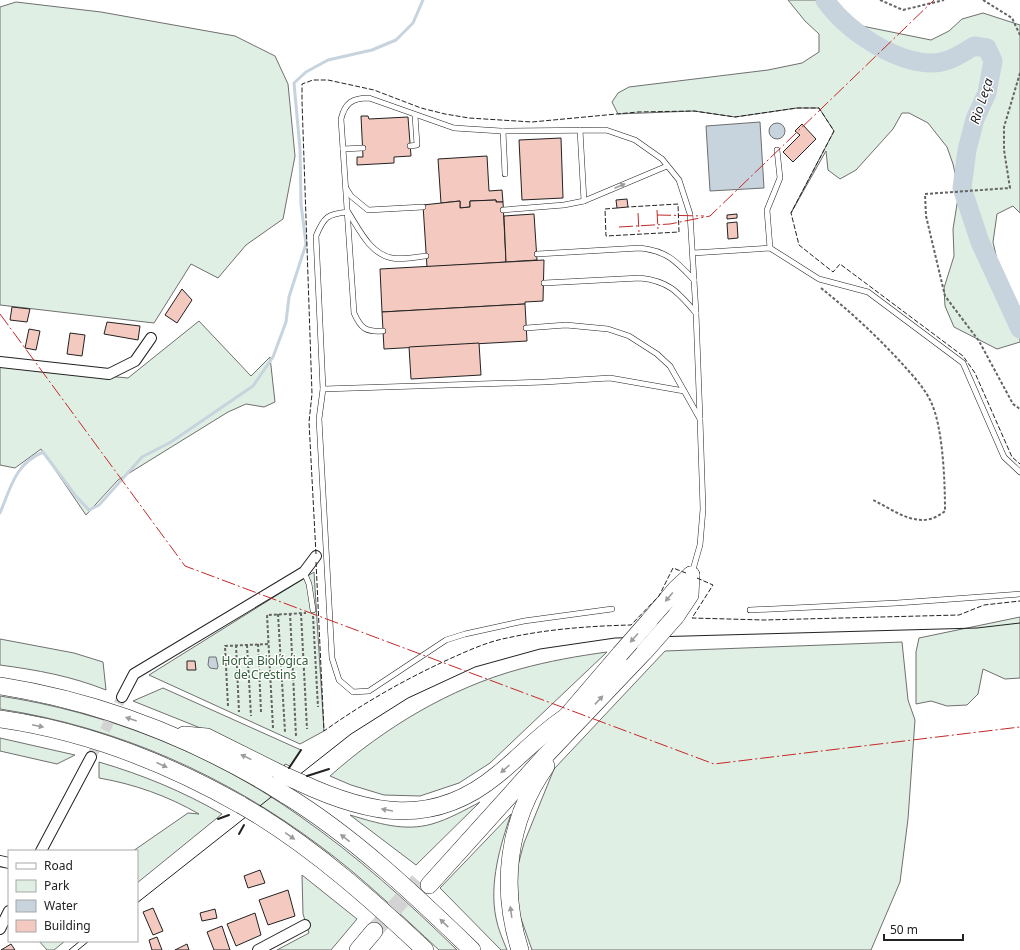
<svg xmlns="http://www.w3.org/2000/svg" width="1020" height="950" font-family="'Noto Sans',sans-serif">
  <rect width="100%" height="100%" fill="#fff"/>
  <g fill="#e0efe3" stroke="#6f6f6f">
    <polygon points="788,0 833,0 839,10 852,24 931,40 949,31 962,19 983,13 1020,25 1020,213 1013,206 997,214 993,242 1002,282 1020,313 1020,342 997,349 954,327 945,306 944,288 954,256 953,229 959,192 953,164 947,147 928,123 909,113 902,113 893,129 856,170 840,179 828,170 826,151 791,213 834,131 819,108 797,108 735,117 694,111 618,114 612,102 618,93 629,87 768,70 802,63 819,52 819,34 805,21"/>
    <polygon points="16,2 101,12 235,36 275,56 288,84 295,156 283,219 246,245 218,278 191,264 154,323 0,305 0,7"/>
    <polygon points="199,321 251,376 270,357 275,402 264,407 246,404 228,412 118,480 86,515 41,449 15,468 0,465 0,366 128,378"/>
    <polygon points="314,572 324,731 300,744 149,675"/>
    <polygon points="1020,617 1020,678 1005,679 983,669 978,694 967,705 947,706 931,701 916,704 916,652 919,638"/>
    <path d="M 0,639 L 74,653 L 103,662 L 106,690 C 71,676 37,670 0,665 Z"/>
    <polygon points="902,642 908,700 915,720 908,819 900,882 871,950 532,950 518,910 517,869 524,843 554,769 665,651"/>
    <path d="M 607,652 L 490,763 L 459,783 L 420,796 L 384,795 L 351,785 L 330,776 C 384,728 450,688 520,669 C 549,661 578,656 607,652 Z"/>
    <polygon points="163,688 301,750 290,766 285,764 284,767 198,727 133,701"/>
    <path d="M 0,696 C 106,712 213,754 301,817 C 357,856 408,902 457,950 L 439,950 C 400,914 362,877 320,846 C 225,775 117,727 0,709 Z"/>
    <polygon points="0,738 75,755 57,764 0,751"/>
    <path d="M 99,762 C 143,775 182,791 222,814 L 137,883 L 137,851 L 133,851 L 188,813 L 199,814 C 168,796 134,784 99,778 Z"/>
    <path d="M 480,802 L 416,865 L 350,815 C 377,823 404,832 432,824 C 449,819 465,810 480,802 Z"/>
    <path d="M 511,814 C 500,846 489,883 496,918 C 498,929 503,940 507,950 L 501,950 L 440,888 Z"/>
    <polygon points="302,875 357,919 331,950 277,950 309,933 303,914"/>
    <polygon points="39,941 65,941 54,950 47,950"/>
  </g>
  <g fill="#c7d3dd" stroke="#6f6f6f">
    <polygon points="760,122 764,188 710,191 706,126"/>
    <circle cx="777" cy="131" r="8"/>
    <polygon points="209,657 216,657 218,666 217,669 210,668 208,665"/>
  </g>
  <g fill="none" stroke-linecap="round" stroke-linejoin="round">
    <path stroke="#c7d3dd" stroke-width="3" d="M 0,513 C 11,487 15,464 43,452 L 75,495 L 89,510 L 99,505 L 142,457 L 171,442 L 253,386 L 273,357 L 286,322 L 289,297 L 306,244 L 301,204 L 300,149 L 294,83 L 306,72 L 328,60 L 372,50 L 396,40 L 413,23 L 423,0"/>
    <path stroke="#c7d3dd" stroke-width="19" d="M 825,0 C 846,30 892,61 929,63 C 946,64 960,55 974,46 L 987,48 L 993,61 L 987,93 L 975,119 L 967,150 L 962,188 L 980,242 L 1020,329"/>
  </g>
  <g fill="#f3c9c0" stroke="#222">
    <polygon points="361,116 368,116 369,119 408,117 411,156 394,157 394,163 357,165 357,157 363,157"/>
    <polygon points="802,124 816,139 793,162 783,152 800,135 795,131"/>
    <polygon points="561,138 563,198 522,200 519,140"/>
    <polygon points="487,156 489,191 502,190 503,202 496,202 496,200 470,201 470,207 460,208 460,201 441,203 438,159"/>
    <polygon points="627,199 628,207 617,208 616,200"/>
    <polygon points="496,200 496,202 503,202 506,262 427,267 423,205 460,201 460,208 470,207 470,201"/>
    <polygon points="534,214 537,260 506,262 504,216"/>
    <polygon points="737,214 737,218 727,219 727,215"/>
    <polygon points="737,222 738,238 728,239 727,223"/>
    <polygon points="544,260 543,301 525,302 525,304 382,312 380,269"/>
    <polygon points="182,289 192,300 177,323 165,315"/>
    <polygon points="525,304 527,341 384,349 382,312"/>
    <polygon points="12,307 30,309 27,322 10,320"/>
    <polygon points="107,322 140,326 138,340 104,334"/>
    <polygon points="29,329 40,331 36,350 25,348"/>
    <polygon points="70,333 85,335 82,356 67,354"/>
    <polygon points="479,343 481,375 411,379 409,347"/>
    <polygon points="187,661 195,661 196,670 187,670"/>
    <polygon points="260,870 265,883 248,888 244,876"/>
    <polygon points="288,890 295,916 268,925 259,900"/>
    <polygon points="153,908 163,931 153,935 143,912"/>
    <polygon points="215,909 217,918 202,921 200,913"/>
    <polygon points="255,913 261,935 236,946 227,924"/>
    <polygon points="222,926 230,950 214,950 207,932"/>
    <polygon points="157,937 162,950 152,950 149,940"/>
    <polygon points="11,944 15,950 1,950"/>
    <polygon points="187,944 189,950 175,950"/>
  </g>
  <g fill="none" stroke-linecap="round" stroke-linejoin="round">
    <polyline stroke="#d3d3d3" stroke-width="10" stroke-dasharray="10 5" stroke-linecap="butt" points="91,757 122,697"/>
    <polyline stroke="#d3d3d3" stroke-width="17" stroke-dasharray="17 8" stroke-linecap="butt" points="374,931 423,876"/>
    <g stroke="#222" stroke-width="6">
      <g id="service">
        <polyline points="580,130 584,201"/>
        <polyline points="503,131 505,174"/>
        <polyline points="410,146 417,145 415,115"/>
        <polyline points="343,149 363,148"/>
        <polyline points="346,188 351,196 368,210 423,207"/>
        <polyline points="503,210 564,205 584,201 667,166"/>
        <polyline points="770,248 767,210 780,178 777,150"/>
        <polyline points="693,253 770,248 819,279 868,292 963,363 1004,457 1020,472"/>
        <path d="M 537,254 L 640,248 C 667,251 676,261 694,280"/>
        <path d="M 426,256 C 416,257 402,260 392,258 C 370,254 359,229 348,212 C 327,214 324,217 316,236 L 323,389 L 319,419 L 332,658 L 339,680 L 353,692 L 369,691 L 446,640 L 465,634 L 524,621 L 612,609"/>
        <path d="M 544,283 L 640,278 C 669,281 678,292 696,313"/>
        <polyline points="526,328 566,325 608,329 629,336 657,354 670,366 700,419 703,509 700,545 692,573"/>
        <path d="M 383,331 C 366,332 361,329 354,313 L 341,119 C 345,103 352,98 369,98 L 454,128 L 501,131 L 606,130 L 635,140 L 662,159 L 679,180 L 690,214 L 696,313 L 700,419"/>
        <polyline points="323,389 544,382 610,378 684,391"/>
        <polyline points="304,572 309,584 313,610"/>
        <polyline points="750,610 897,603 1020,594"/>
      </g>
    </g>
    <g stroke="#222" stroke-width="12">
      <g id="minor">
        <polyline points="0,362 109,374 135,361 151,338"/>
        <polyline points="122,697 134,674 304,572 316,556"/>
        <polyline points="41,851 91,757"/>
        <polyline points="0,861 9,863"/>
        <polyline points="0,929 9,911"/>
        <polyline points="258,950 305,925"/>
      </g>
    </g>
    <g stroke="#222" stroke-width="18">
      <g id="motorway">
        <polyline points="676,616 690,595 691,575"/>
        <polyline points="649,621 676,589 691,575"/>
        <path d="M 0,686 C 95,701 185,735 268,784"/>
        <path d="M 0,719 C 85,731 167,763 241,805"/>
        <polyline points="560,724 620,654"/>
        <polyline points="184,735 207,737 281,774"/>
        <path d="M 299,782 C 369,815 433,828 497,775 C 521,756 541,733 566,717"/>
        <path d="M 284,794 C 353,836 414,894 472,950"/>
        <path d="M 258,815 C 319,853 373,901 425,950"/>
        <polyline points="429,885 547,754 645,651"/>
        <polyline points="358,950 374,931"/>
        <path d="M 520,950 C 500,888 507,821 546,766"/>
      </g>
    </g>
    <g stroke="#646464" stroke-width="2" stroke-dasharray="3 2" stroke-linecap="butt">
      <polyline points="880,0 903,10 944,0"/>
      <polyline points="983,0 1012,18 1020,35"/>
      <polyline points="1020,73 1004,127 1004,150 1010,188 925,194 926,216 945,296 979,341 1013,404 1020,409"/>
      <path d="M 821,288 C 851,312 880,339 906,368 C 915,378 925,389 931,402 C 943,427 945,482 945,511 C 920,532 896,511 873,500"/>
      <polyline points="290,613 296,736"/>
      <polyline points="301,613 307,729"/>
      <polyline points="278,614 285,732"/>
      <polyline points="313,616 318,707"/>
      <polyline points="258,644 261,712"/>
      <polyline points="236,645 239,712"/>
      <polyline points="247,645 251,716"/>
      <polyline points="228,706 225,646 269,644"/>
      <polyline points="273,728 267,615 306,613"/>
    </g>
    <use href="#service" stroke="#fff" stroke-width="5"/>
    <use href="#minor" stroke="#fff" stroke-width="10"/>
    <use href="#motorway" stroke="#fff" stroke-width="17"/>
    <g stroke="#222" stroke-width="1">
      <polyline points="137,903 351,734 408,698 475,667 540,649 615,638 977,628 1020,623"/>
      <polyline points="69,950 80,941"/>
      <polyline points="78,950 89,941"/>
    </g>
    <g stroke="#222" stroke-width="18" stroke-linecap="butt">
      <g id="motorway-bridge">
        <polyline points="645,651 676,616"/>
        <polyline points="620,654 649,621"/>
        <polyline points="281,774 299,782"/>
        <polyline points="268,784 284,794"/>
        <polyline points="241,805 258,815"/>
      </g>
    </g>
    <use href="#motorway-bridge" stroke="#fff" stroke-width="17"/>
    <g stroke="#222" stroke-width="1" stroke-dasharray="5 2" stroke-linecap="butt">
      <polyline points="617,208 605,209 606,236 679,232 678,204 628,207"/>
      <polyline points="316,554 309,422 312,394 302,101 302,84 313,80 328,80 374,90 421,108 445,114 469,118 532,122 638,112 694,111 735,117 797,108 819,108 834,131 791,213 799,245 833,272 840,264 963,356 975,373 1012,457 1020,464"/>
      <path d="M 316,562 L 324,731 C 362,704 402,681 445,661 C 465,652 486,642 507,638 C 548,629 590,626 631,625 L 659,596 L 673,568 L 686,573"/>
      <polyline points="697,578 713,585 692,618 764,620 959,615 984,605 1020,601"/>
    </g>
    <g stroke="#222" stroke-width="2">
      <polyline points="289,768 301,750"/>
      <polyline points="307,776 329,769"/>
      <polyline points="218,819 229,815"/>
      <polyline points="239,834 244,825"/>
    </g>
    <g stroke="#c62828" stroke-width="1" stroke-dasharray="14 3 2 3" stroke-linecap="butt">
      <polyline points="657,210 658,230"/>
      <polyline points="638,213 639,232"/>
      <polyline points="657,215 704,216"/>
      <polyline points="619,227 670,224 710,216 934,0"/>
      <polyline points="0,314 185,566 714,764 1020,727"/>
    </g>
  </g>
  <defs><path id="oneway-solid" d="M-6-.8H1V-3.2L6.5 0L1 3.2V.8H-6Z"/></defs>
  <g fill="#9c9c9c">
    <use href="#oneway-solid" transform="translate(620 186) rotate(-23)"/>
    <use href="#oneway-solid" transform="translate(669 597) rotate(130)"/>
    <use href="#oneway-solid" transform="translate(634 638) rotate(132)"/>
    <use href="#oneway-solid" transform="translate(599 700) rotate(-47)"/>
    <use href="#oneway-solid" transform="translate(131 719) rotate(-161)"/>
    <use href="#oneway-solid" transform="translate(38 726) rotate(12)"/>
    <use href="#oneway-solid" transform="translate(246 757) rotate(-154)"/>
    <use href="#oneway-solid" transform="translate(162 765) rotate(24)"/>
    <use href="#oneway-solid" transform="translate(505 769) rotate(138)"/>
    <use href="#oneway-solid" transform="translate(387 810) rotate(-170)"/>
    <use href="#oneway-solid" transform="translate(290 836) rotate(35)"/>
    <use href="#oneway-solid" transform="translate(345 838) rotate(-142)"/>
    <use href="#oneway-solid" transform="translate(511 912) rotate(-98)"/>
    <use href="#oneway-solid" transform="translate(444 923) rotate(-136)"/>
  </g>
  <g text-anchor="middle" stroke-width="3" stroke-linejoin="round" paint-order="stroke">
    <g font-size="12" fill="#2f5e38" stroke="#fff">
      <text x="265" y="665">Horta Biológica<tspan x="265" dy="14">de Crestins</tspan></text>
    </g>
    <g font-size="13" font-style="italic" fill="#222" stroke="#fff">
      <text transform="translate(981 101) rotate(-72)" y="5">Rio Leça</text>
    </g>
  </g>
  <rect x="8" y="850" width="130" height="92" fill="#ffffff" stroke="#a7a7a7"/>
  <rect x="16" y="863" width="20" height="6" fill="#ffffff" stroke="#a7a7a7"/>
  <text x="44" y="870" font-size="12" fill="#222222">Road</text>
  <rect x="16" y="880" width="20" height="12" fill="#e0efe3" stroke="#a7a7a7"/>
  <text x="44" y="890" font-size="12" fill="#222222">Park</text>
  <rect x="16" y="900" width="20" height="12" fill="#c7d3dd" stroke="#a7a7a7"/>
  <text x="44" y="910" font-size="12" fill="#222222">Water</text>
  <rect x="16" y="920" width="20" height="12" fill="#f3c9c0" stroke="#a7a7a7"/>
  <text x="44" y="930" font-size="12" fill="#222222">Building</text>
  <path d="M884 934v6h79v-6" fill="none" stroke="#222222" stroke-width="2"/>
  <text x="890" y="934" font-size="12" fill="#222222" stroke="#ffffff" stroke-width="3" paint-order="stroke">50 m</text>
</svg>
